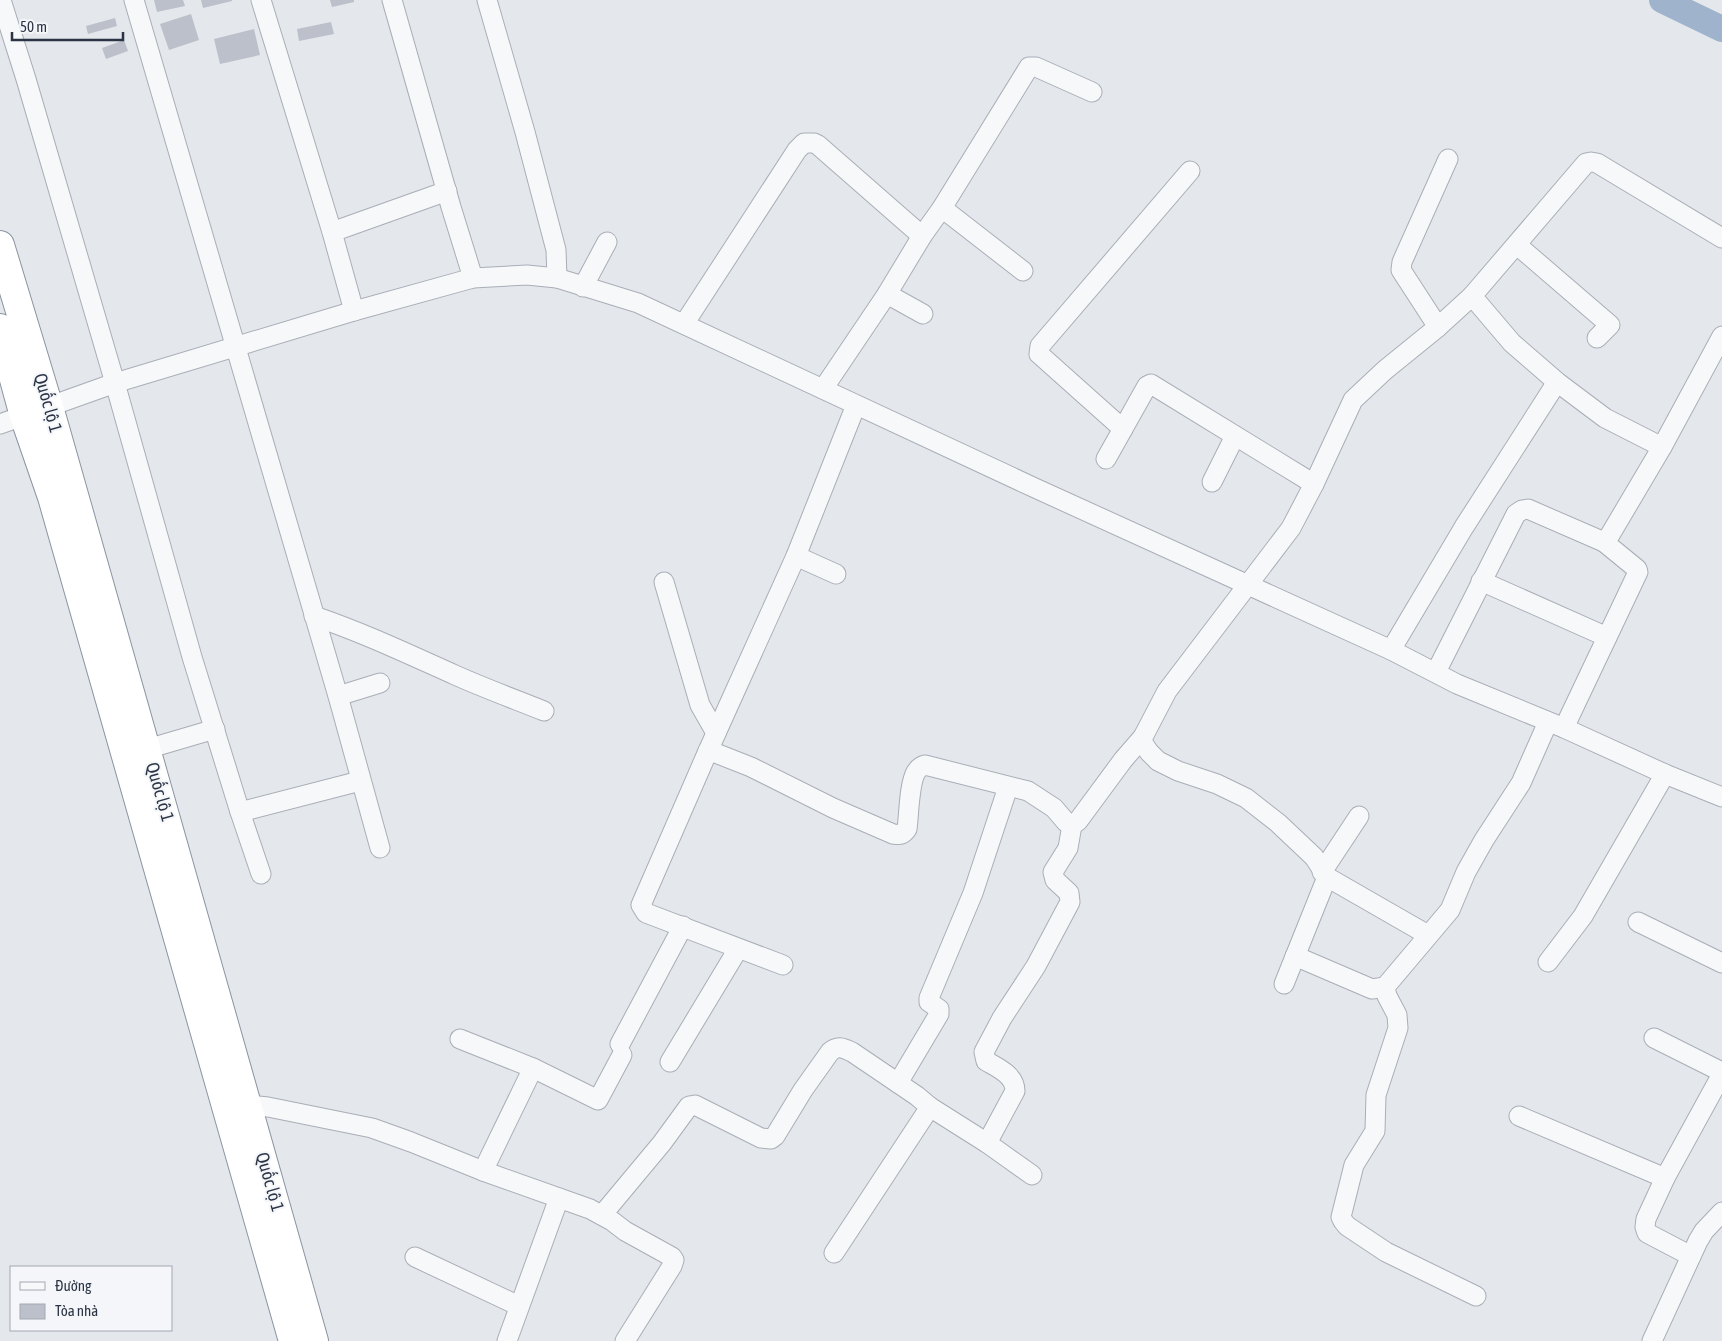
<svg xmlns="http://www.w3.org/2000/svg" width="1722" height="1341" font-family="'Asap Condensed',sans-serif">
  <rect width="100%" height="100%" fill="#e4e7ec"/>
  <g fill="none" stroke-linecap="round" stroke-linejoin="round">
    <polyline stroke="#9fb4cc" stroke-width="26" points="1662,0 1722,29"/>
  </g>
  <g fill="#bbc0ca">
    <polygon points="154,0 183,0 185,6 157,12"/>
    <polygon points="201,0 232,0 232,1 203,8"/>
    <polygon points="330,0 354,0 354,2 332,7"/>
    <polygon points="191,14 199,40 169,50 160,24"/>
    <polygon points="115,18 117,26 88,34 86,26"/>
    <polygon points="331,22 334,34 299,41 297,29"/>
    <polygon points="254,29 260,55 220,64 214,39"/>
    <polygon points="124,40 128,51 106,59 102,48"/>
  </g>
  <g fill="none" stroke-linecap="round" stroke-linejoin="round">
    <g stroke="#a9aeb7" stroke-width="21">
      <g id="minor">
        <polyline points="1,0 26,79 115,383 192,657 240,812 360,781"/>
        <polyline points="134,0 338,696 380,848"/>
        <polyline points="261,0 332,232 354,311"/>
        <polyline points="392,0 451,207 473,278"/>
        <polyline points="487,0 525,132 556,250 557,278"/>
        <polyline points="942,208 1023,271"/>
        <polyline points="332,232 447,191"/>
        <polyline points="1517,245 1610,325 1597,338"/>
        <polyline points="583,287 607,242"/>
        <polyline points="887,294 923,314"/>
        <polyline points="1472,296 1512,343 1557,382 1605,418 1662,447"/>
        <polyline points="684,324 797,150 804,143 814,143 818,145 922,236"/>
        <polyline points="1438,327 1401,270 1402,262 1448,159"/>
        <polyline points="823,389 887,294 922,236 942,208 1029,67 1036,67 1092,92"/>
        <polyline points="0,424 115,383 354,311 473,278 527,275 557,278 638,303 1035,488 1391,650 1457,684 1564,728 1665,774 1722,797"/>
        <polyline points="1123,429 1039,354 1040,346 1190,171"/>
        <polyline points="1106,459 1147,386 1151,384 1314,484"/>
        <polyline points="1212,482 1235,436"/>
        <polyline points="796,556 836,574"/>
        <polyline points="1481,581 1607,637"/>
        <polyline points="664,582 700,705 716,733"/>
        <path d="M 314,616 C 364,633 408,654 455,675 C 484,688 514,699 544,711"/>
        <polyline points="1391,650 1464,527 1557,382"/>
        <polyline points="1436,672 1516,514 1522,510 1528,509 1604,542 1607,540 1662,447 1722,336"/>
        <polyline points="338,696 380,683"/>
        <polyline points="1564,728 1638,572 1637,569 1604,542"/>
        <polyline points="147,749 215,729"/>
        <path d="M 708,751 L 713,752 L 751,767 L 833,808 L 893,834 C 900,835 903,835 907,829 C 909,815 909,784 916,772 C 918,769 921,766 925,765 L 1028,791 L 1054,808 L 1066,822 L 1072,825 L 1078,821 L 1123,760 L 1143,737"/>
        <polyline points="240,812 261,874"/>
        <polyline points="1322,872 1359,816"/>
        <polyline points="1638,922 1722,963"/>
        <polyline points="1428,935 1327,877 1314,857 1278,823 1246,798 1217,784 1178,771 1158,761 1149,752 1143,743 1143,737 1167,691 1291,528 1314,484 1353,400 1385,370 1438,327 1472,296 1586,163 1591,162 1597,163 1722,238"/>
        <polyline points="1295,956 1372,989 1385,987"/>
        <polyline points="1548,962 1583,916 1665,774"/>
        <polyline points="783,965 646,913 641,905 708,751 796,556 856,405"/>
        <polyline points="1284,984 1327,877"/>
        <polyline points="1654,1038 1722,1072"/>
        <polyline points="460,1039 533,1068 483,1171"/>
        <polyline points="620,1044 683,926"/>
        <polyline points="670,1062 738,949"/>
        <polyline points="533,1068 598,1100 622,1055"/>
        <polyline points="898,1083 939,1014 939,1009 929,1002 929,998 973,893 1008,787"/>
        <polyline points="248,1105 268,1107 372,1128 411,1142 483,1171 590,1209 612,1221 625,1231 672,1257 674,1260 672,1266 625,1341"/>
        <polyline points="930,1107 987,1143 1032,1175"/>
        <polyline points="1519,1116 1665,1178"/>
        <path d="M 987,1143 L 1015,1091 C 1015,1075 998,1068 986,1061 L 984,1052 L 1002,1018 L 1036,966 L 1070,902 L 1069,893 L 1055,880 L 1053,872 L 1068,848 L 1072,825"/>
        <path d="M 602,1215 L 662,1143 L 689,1106 L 695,1105 L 761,1138 L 771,1139 L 775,1136 L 803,1090 L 830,1052 C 838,1045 843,1048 852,1052 L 917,1096 L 930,1107 L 834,1253"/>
        <polyline points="1691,1256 1647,1233 1645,1227 1646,1219 1665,1178 1722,1074"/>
        <polyline points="415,1257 519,1306"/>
        <polyline points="1476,1296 1386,1252 1347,1226 1343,1221 1341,1217 1354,1165 1375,1131 1376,1095 1398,1028 1397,1015 1387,996 1385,987 1450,910 1466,872 1484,840 1521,783 1548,722"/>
        <polyline points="507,1341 559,1198"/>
        <polyline points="1652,1341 1698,1241 1704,1231 1722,1212"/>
      </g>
    </g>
    <g stroke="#8b94a3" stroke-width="30">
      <g id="highway">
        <polyline points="0,245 49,407 314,1341"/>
        <polyline points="0,328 24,416 52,497 293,1341"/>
      </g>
    </g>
    <use href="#minor" stroke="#f7f8fa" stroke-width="19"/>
    <use href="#highway" stroke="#fff" stroke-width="28"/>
  </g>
  <g text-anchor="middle" stroke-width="4" stroke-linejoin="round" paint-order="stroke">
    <g font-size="18" fill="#2b3445" stroke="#f4f6f9">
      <text transform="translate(48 403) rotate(74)" y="6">Quốc lộ 1</text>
      <text transform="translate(160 792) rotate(74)" y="6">Quốc lộ 1</text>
      <text transform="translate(270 1182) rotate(74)" y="6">Quốc lộ 1</text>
    </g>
  </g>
  <rect x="10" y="1266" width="162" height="65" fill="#f4f6f9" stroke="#a4a8b1"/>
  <rect x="20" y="1282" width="25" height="8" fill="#f7f8fa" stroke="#a4a8b1"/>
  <text x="55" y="1291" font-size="15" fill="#2b3445">Đường</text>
  <rect x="20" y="1304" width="25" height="15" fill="#bbc0ca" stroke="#a4a8b1"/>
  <text x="55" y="1316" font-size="15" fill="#2b3445">Tòa nhà</text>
  <path d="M12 32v8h111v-8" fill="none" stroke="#2b3445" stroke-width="2.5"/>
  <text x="20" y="32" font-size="15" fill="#2b3445" stroke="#f4f6f9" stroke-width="4" paint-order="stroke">50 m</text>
</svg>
